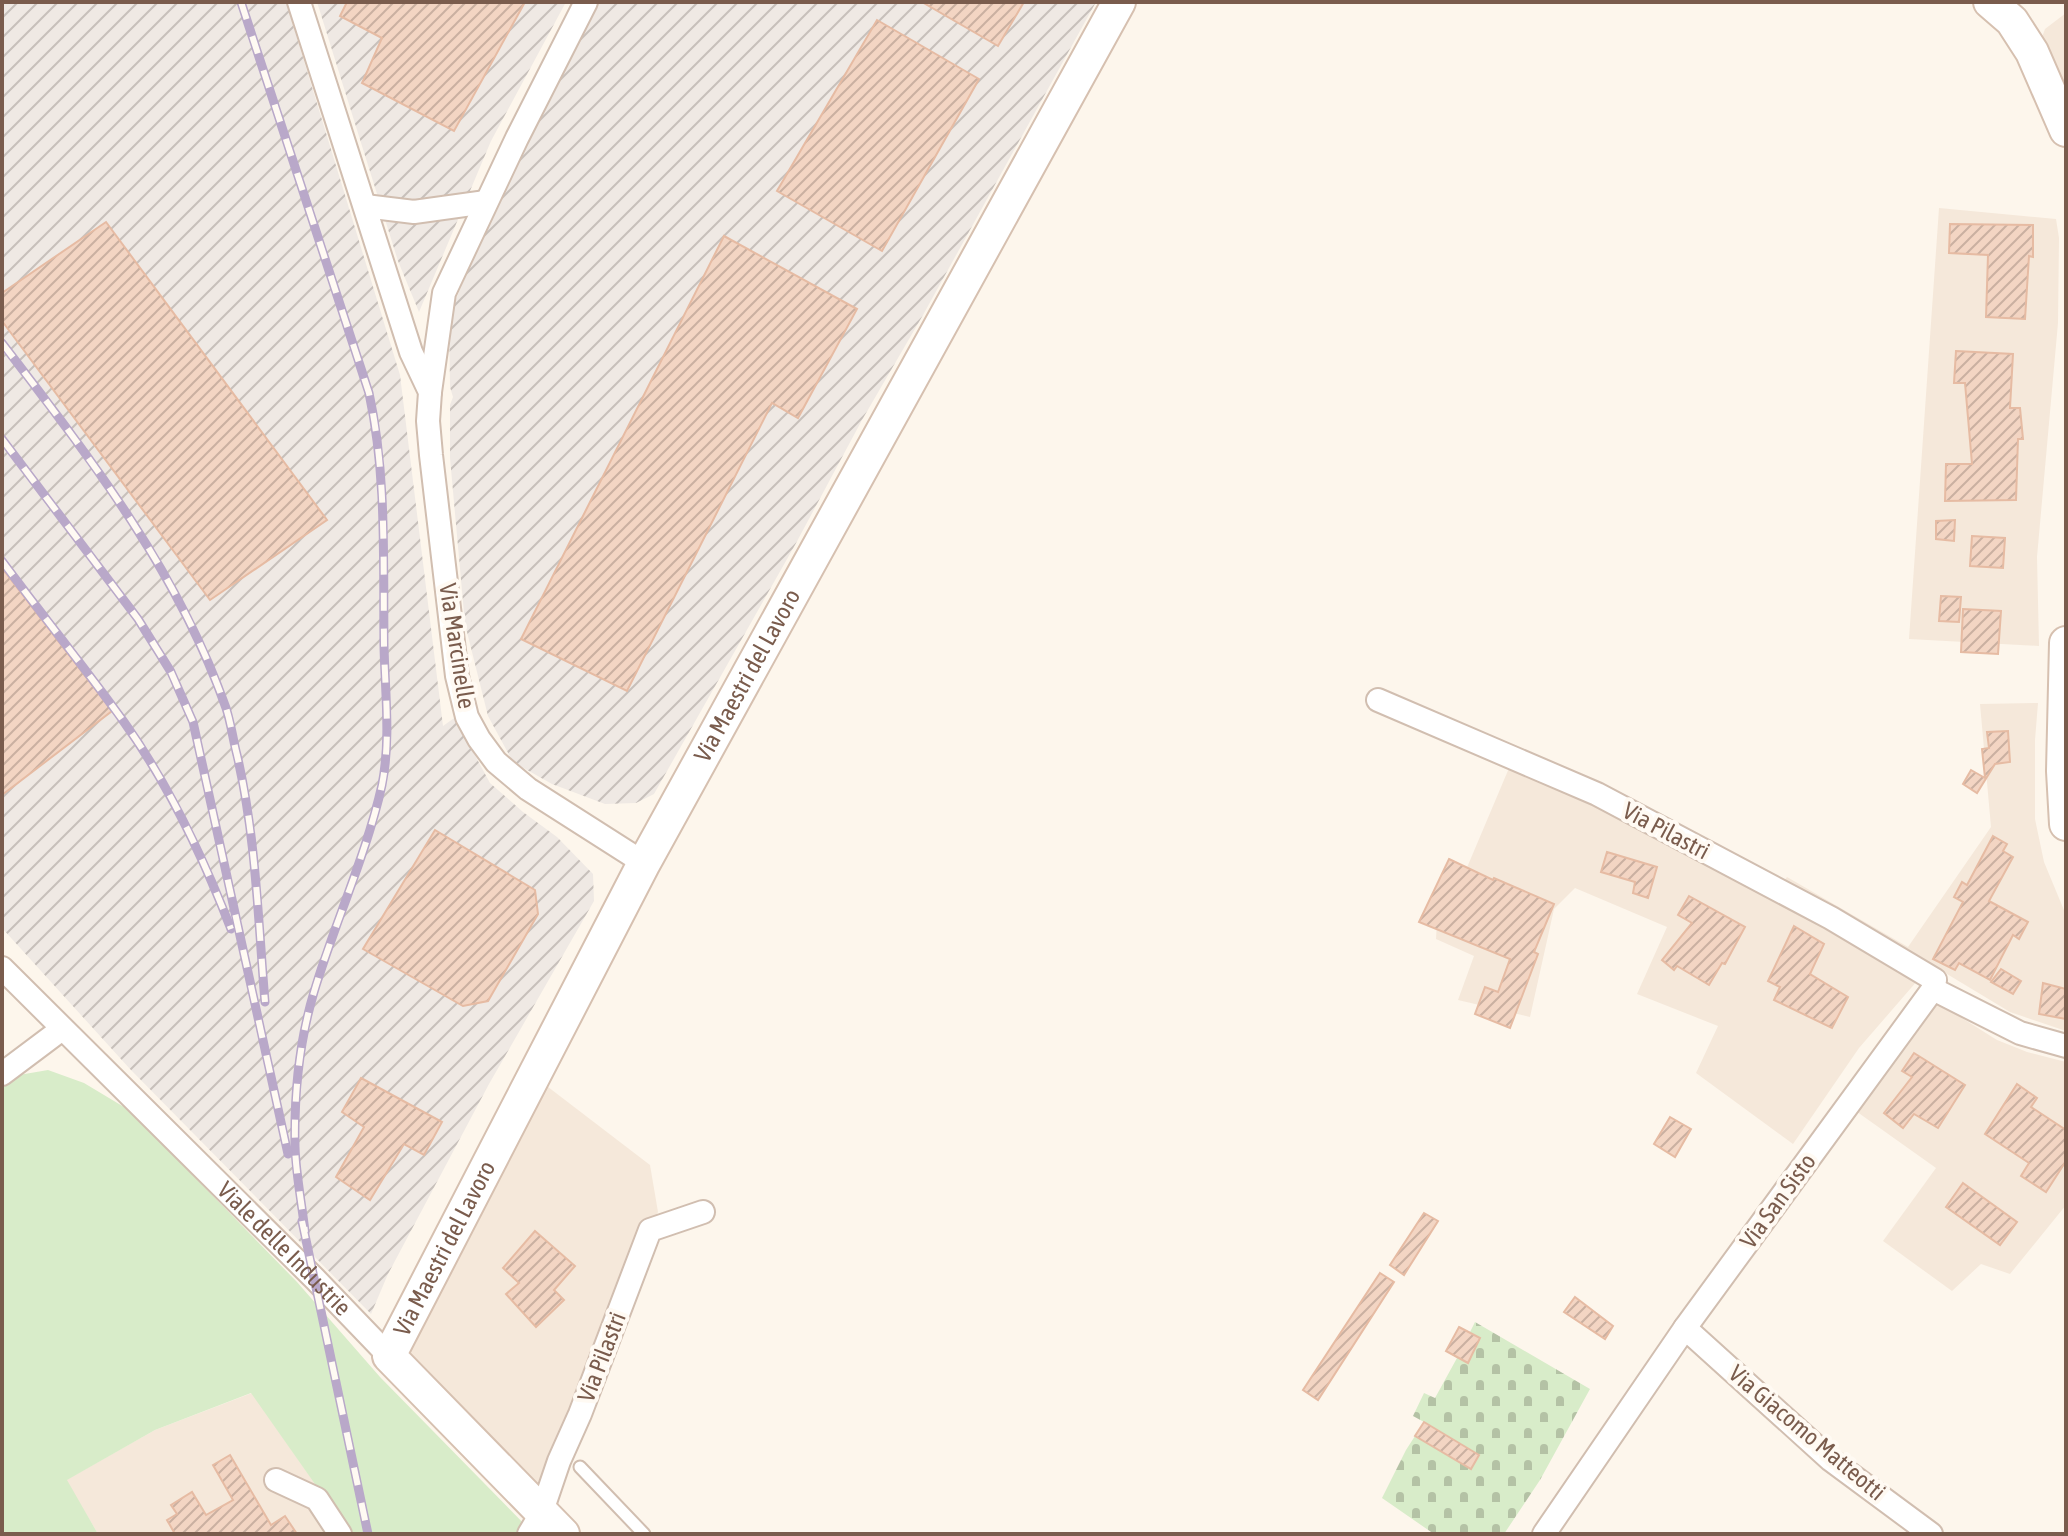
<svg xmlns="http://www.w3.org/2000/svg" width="2068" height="1536" font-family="'Asap Condensed',sans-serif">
  <defs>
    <pattern id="industrial-furrows" width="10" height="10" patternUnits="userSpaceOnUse" patternTransform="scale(2)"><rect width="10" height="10" fill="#efe9e4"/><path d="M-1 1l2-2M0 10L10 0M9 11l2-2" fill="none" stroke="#c7c0bb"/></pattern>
    <pattern id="cemetery-stones" width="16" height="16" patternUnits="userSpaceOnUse" patternTransform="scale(2)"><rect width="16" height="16" fill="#d8ecc9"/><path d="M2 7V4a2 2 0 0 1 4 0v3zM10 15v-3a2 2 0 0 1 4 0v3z" fill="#b4c2a5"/></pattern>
    <pattern id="building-hatch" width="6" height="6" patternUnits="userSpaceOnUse" patternTransform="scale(2)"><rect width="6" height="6" fill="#f3d5c3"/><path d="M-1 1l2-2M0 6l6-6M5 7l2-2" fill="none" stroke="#cab0a1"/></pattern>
  </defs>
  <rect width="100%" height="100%" fill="#fdf6ec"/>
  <g fill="#f5e8da">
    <polygon points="2066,13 2066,128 2040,43 2045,29"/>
    <polygon points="1939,208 2056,219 2059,238 2058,323 2037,557 2039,646 1909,639"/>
    <polygon points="2038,703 2035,740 2035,819 2044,862 2066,915 2066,1031 2010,1012 1942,971 1938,969 1924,973 1859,1048 1793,1144 1696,1073 1718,1026 1637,994 1667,927 1575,888 1554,909 1530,1017 1458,1000 1474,956 1436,939 1438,904 1463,877 1512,761 1784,881 1787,877 1908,947 1991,827 1980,704"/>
    <polygon points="1938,1003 1997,1040 2027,1052 2066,1062 2066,1205 2010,1274 1981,1264 1952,1291 1883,1241 1936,1168 1853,1109 1913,1031"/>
    <polygon points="535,1077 650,1165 658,1212 538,1487 398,1344"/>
    <polygon points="252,1393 350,1534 98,1534 66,1480 155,1430"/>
  </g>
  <g fill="url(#industrial-furrows)">
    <polygon points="2,2 286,2 400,375 443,726 457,716 459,726 490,783 523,812 557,837 593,874 594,901 489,1084 388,1274 371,1314 130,1069 2,928"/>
    <polygon points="317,2 566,2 491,141 419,312 398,261"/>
    <polygon points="600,2 1096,2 923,315 862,420 795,545 654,794 636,803 605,804 552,784 513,762 488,716 465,624 450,458 450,405 453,397 450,387 449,315 518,155"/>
  </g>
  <polygon fill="#d8ecc9" points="48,1070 84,1083 129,1110 297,1282 380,1377 534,1534 350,1534 251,1393 155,1430 67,1480 98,1534 2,1534 2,1081 13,1076"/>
  <polygon fill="url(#cemetery-stones)" points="1475,1322 1590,1389 1540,1480 1504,1534 1434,1534 1382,1498 1406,1450 1424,1422 1413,1416 1424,1393 1435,1398 1457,1358 1446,1351 1459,1327 1470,1332"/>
  <g fill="url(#building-hatch)" stroke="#e6bba3" stroke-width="2">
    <polygon points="347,2 525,2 454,131 362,83 382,38 340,16"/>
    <polygon points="922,2 1024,2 998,46"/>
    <polygon points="877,20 979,79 882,251 777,191"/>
    <polygon points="106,222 327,520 210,600 2,321 2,293"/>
    <polygon points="1950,224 2033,225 2033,257 2029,256 2025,319 1986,317 1988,255 1949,253"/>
    <polygon points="724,236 857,309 798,418 772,403 627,691 521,639"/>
    <polygon points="1956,351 2013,354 2010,408 2020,408 2023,439 2018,439 2016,500 1945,501 1946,464 1972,464 1965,383 1954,383"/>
    <polygon points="1955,520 1954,541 1936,539 1936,521"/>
    <polygon points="1972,536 2005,538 2003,568 1970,566"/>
    <polygon points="2,568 112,711 2,795"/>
    <polygon points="1941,596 1961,597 1959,622 1939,621"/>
    <polygon points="1963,609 2001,611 1998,654 1961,652"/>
    <polygon points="2008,731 2010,762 1995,764 1977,793 1963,784 1971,770 1985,778 1982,749 1989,748 1987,732"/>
    <polygon points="435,830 535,890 538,914 488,1001 463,1006 363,949"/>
    <polygon points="1993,836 2007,844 2003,851 2013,857 1989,901 2028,922 2019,939 2013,935 1990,980 1959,963 1955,970 1933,959 1963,902 1954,897 1962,882 1967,885"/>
    <polygon points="1607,852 1657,867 1648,898 1633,893 1635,882 1601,872"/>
    <polygon points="1449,859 1493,880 1494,878 1554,904 1534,952 1538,954 1510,1028 1475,1014 1485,987 1498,992 1510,959 1419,922"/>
    <polygon points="1689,896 1745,927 1725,964 1722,963 1709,985 1677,966 1674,970 1662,960 1692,923 1678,915"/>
    <polygon points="1794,926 1824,944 1810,974 1848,997 1832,1028 1774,1000 1780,987 1768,981"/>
    <polygon points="2001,969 2021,981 2013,994 1991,982"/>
    <polygon points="2043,983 2066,989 2066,1019 2039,1014"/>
    <polygon points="1914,1053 1965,1085 1938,1128 1914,1114 1903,1128 1884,1113 1912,1077 1902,1071"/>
    <polygon points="361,1078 442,1122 424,1155 404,1144 370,1200 336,1177 364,1127 342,1112"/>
    <polygon points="2017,1084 2037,1098 2031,1107 2066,1130 2066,1161 2046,1192 2021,1176 2029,1163 1985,1134"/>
    <polygon points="1670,1117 1691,1129 1675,1157 1654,1144"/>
    <polygon points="1963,1183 2017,1222 2000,1245 1946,1207"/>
    <polygon points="1424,1213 1438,1221 1404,1275 1390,1265"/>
    <polygon points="535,1231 575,1266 554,1290 564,1300 536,1327 506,1294 519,1283 503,1268"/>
    <polygon points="1380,1273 1394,1282 1318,1400 1303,1390"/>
    <polygon points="1575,1297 1613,1326 1605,1339 1564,1312"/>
    <polygon points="1459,1327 1480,1338 1468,1363 1446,1351"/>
    <polygon points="1424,1422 1479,1455 1471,1469 1415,1436"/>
    <polygon points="230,1455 271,1525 285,1516 297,1534 175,1534 167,1520 177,1514 171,1505 192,1492 206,1515 233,1500 213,1465"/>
  </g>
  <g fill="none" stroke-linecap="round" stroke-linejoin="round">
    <g stroke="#d1beb0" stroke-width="15">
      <polyline id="lane" points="580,1467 644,1534"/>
    </g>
    <g stroke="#d1beb0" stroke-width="26">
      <g id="street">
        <polyline points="299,2 411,352 430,392 428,421 431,455 457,676 467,717 479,739 496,762 528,789 644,863"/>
        <polyline points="365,206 414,212 486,202"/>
        <polyline points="430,392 444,293 517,138 586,2"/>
        <polyline points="1378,700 1597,794 1831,918 1935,980 1933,989"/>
        <path id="s1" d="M 2,968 L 315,1279 L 389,1356"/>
        <polyline points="1933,989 2020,1033 2066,1046"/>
        <polyline points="2,1074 62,1029"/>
        <polyline points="1685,1328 1831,1460 1931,1534"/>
        <polyline points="276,1480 317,1499 340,1534"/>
        <polyline points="529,1534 541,1514 559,1461 580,1414 650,1230 703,1212"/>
        <polyline points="1544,1534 1685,1328 1933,989"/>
      </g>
    </g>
    <g stroke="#d6c0b0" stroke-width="36">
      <g id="secondary">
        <polyline points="1990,2 2012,21 2032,52 2066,130"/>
        <polyline points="2066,643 2063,771 2066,824"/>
        <path id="s2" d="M 563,1534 L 389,1356 L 644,863 L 1119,2"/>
      </g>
    </g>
    <use href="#lane" stroke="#fff" stroke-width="11"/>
    <use href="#street" stroke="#fff" stroke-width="22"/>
    <use href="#secondary" stroke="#fff" stroke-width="32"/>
    <g stroke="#b9a8c9" stroke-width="9">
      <g id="rail">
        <path d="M 241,2 L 369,393 C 387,476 383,561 384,646 C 385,692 391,739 382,785 C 366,856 335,922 314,992 C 299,1042 294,1096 295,1147 C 296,1175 302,1204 305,1232"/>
        <path d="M 2,343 C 90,458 177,569 226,708 C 231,723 233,740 237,755 C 256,837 258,919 265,1002"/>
        <polyline points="2,439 138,619 171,672 193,722 288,1154"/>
        <path d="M 2,561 C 42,615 85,668 124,722 C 169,785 203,857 231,929"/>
        <polyline points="302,1221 368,1534"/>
      </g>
    </g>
    <use href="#rail" stroke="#fffaf3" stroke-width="6" stroke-dasharray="18" stroke-linecap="butt"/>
  </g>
  <g text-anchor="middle" stroke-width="8" stroke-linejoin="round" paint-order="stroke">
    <g font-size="24" fill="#7a5c4d" stroke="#fffaf3">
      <text transform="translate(457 646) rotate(81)" y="8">Via Marcinelle</text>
      <text dy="8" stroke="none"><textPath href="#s2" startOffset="1018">Via Maestri del Lavoro</textPath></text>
      <text transform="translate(1666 831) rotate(28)" y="8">Via Pilastri</text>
      <text transform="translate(1778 1201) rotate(-54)" y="8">Via San Sisto</text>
      <text dy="8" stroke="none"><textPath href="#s2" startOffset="370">Via Maestri del Lavoro</textPath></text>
      <text dy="8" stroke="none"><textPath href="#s1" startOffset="398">Viale delle Industrie</textPath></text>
      <text transform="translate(602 1357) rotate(-69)" y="8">Via Pilastri</text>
      <text transform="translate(1807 1433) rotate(40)" y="8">Via Giacomo Matteotti</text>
    </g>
  </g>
  <rect width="2068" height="1536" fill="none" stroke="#7a5c4d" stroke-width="8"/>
</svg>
